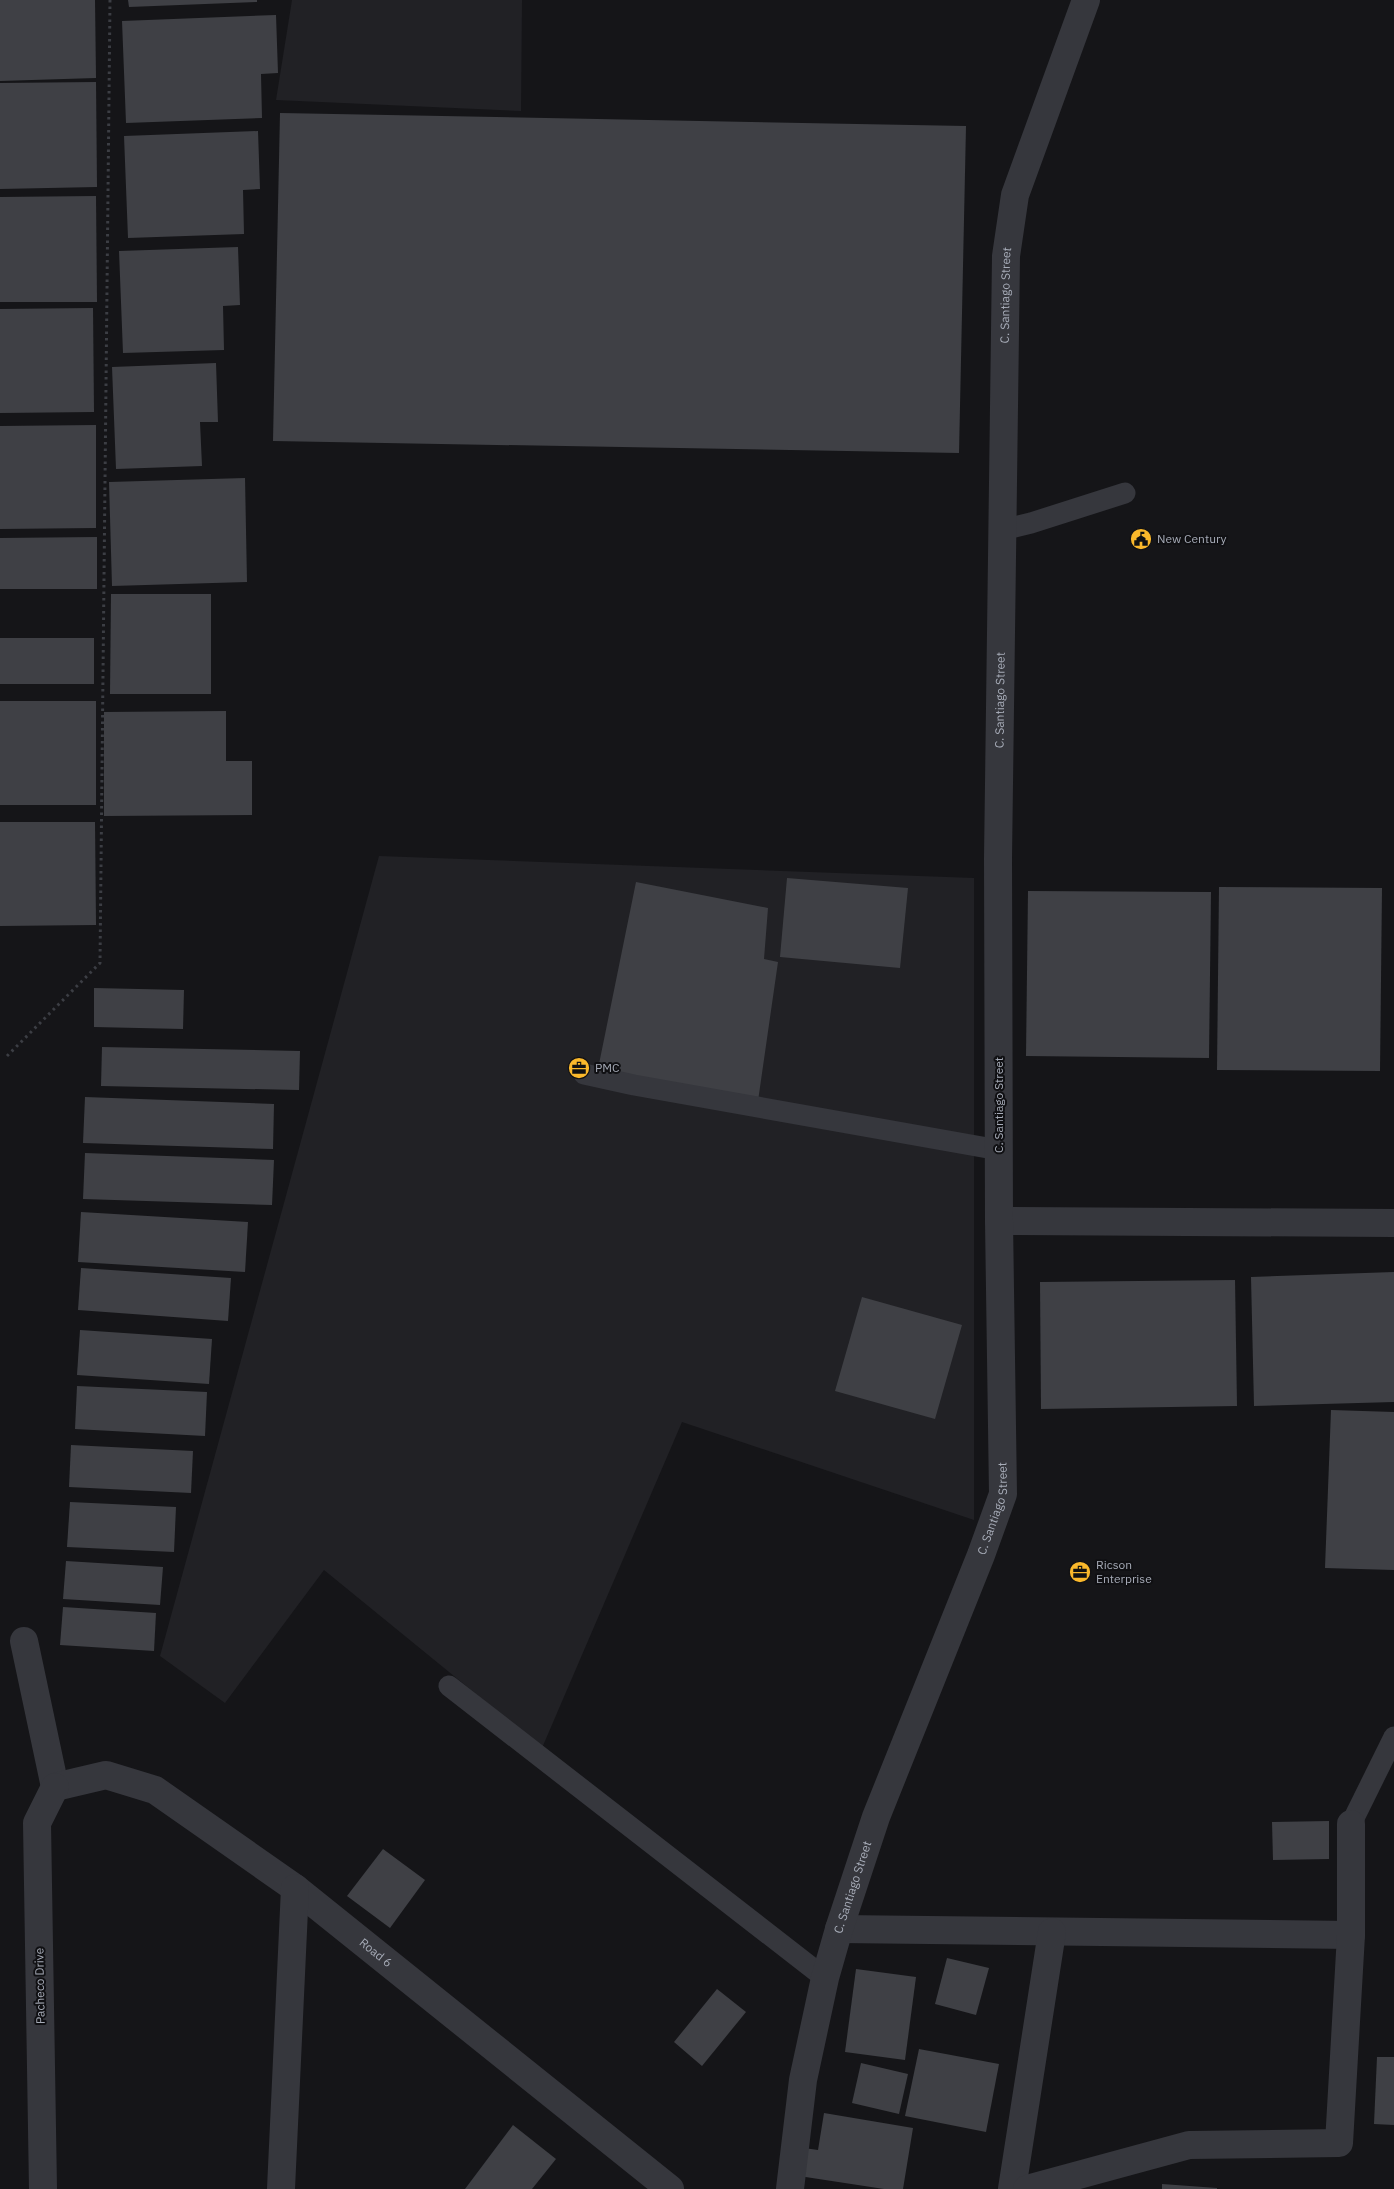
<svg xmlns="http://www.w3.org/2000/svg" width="1394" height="2189" font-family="'IBM Plex Sans',sans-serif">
  <rect width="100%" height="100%" fill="#151518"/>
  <g fill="#212125">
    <polygon points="292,0 522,0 521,111 276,100"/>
    <polygon points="379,856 974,878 974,1520 682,1422 542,1748 324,1570 225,1703 160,1656"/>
  </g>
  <g fill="#3f4045">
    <polygon points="0,0 95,0 96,78 0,81"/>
    <polygon points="128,0 257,0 257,2 129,7"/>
    <polygon points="276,15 278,73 261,74 262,118 126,123 122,21"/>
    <polygon points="96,82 97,187 0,189 0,83"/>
    <polygon points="280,113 966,126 959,453 273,441"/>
    <polygon points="258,131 260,189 243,190 244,234 128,238 124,136"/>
    <polygon points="96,196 97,302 0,302 0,197"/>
    <polygon points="238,247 240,305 223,306 224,350 123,353 119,251"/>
    <polygon points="93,308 94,412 0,413 0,309"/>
    <polygon points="216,363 218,422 200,422 202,466 116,469 112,367"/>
    <polygon points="96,425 96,528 0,529 0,426"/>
    <polygon points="245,478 247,582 112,586 109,482"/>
    <polygon points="97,537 97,589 0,589 0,538"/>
    <polygon points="111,594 211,594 211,694 110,694"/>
    <rect x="0" y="638" width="94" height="46"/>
    <rect x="0" y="701" width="96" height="104"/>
    <polygon points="226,711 226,761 252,761 252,815 104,816 104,712"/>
    <polygon points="0,822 95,822 96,925 0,926"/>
    <polygon points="787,878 908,888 900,968 780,957"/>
    <polygon points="636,882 768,908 764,959 778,962 758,1101 598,1069"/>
    <polygon points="1219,887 1382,888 1380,1071 1217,1070"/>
    <polygon points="1028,891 1211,892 1209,1058 1026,1056"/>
    <polygon points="94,988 184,990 183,1029 94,1027"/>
    <polygon points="102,1047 300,1051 299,1090 101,1086"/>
    <polygon points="85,1097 274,1104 273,1149 83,1143"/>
    <polygon points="85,1153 274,1160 272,1205 83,1199"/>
    <polygon points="81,1212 248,1222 245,1272 78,1262"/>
    <polygon points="81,1268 231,1278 228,1321 78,1310"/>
    <polygon points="1394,1272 1394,1402 1254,1406 1251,1277"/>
    <polygon points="1235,1280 1237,1406 1041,1409 1040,1282"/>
    <polygon points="862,1297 962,1325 935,1419 835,1391"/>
    <polygon points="80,1330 212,1339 209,1384 77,1375"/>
    <polygon points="77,1386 207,1392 205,1436 75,1429"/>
    <polygon points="1331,1410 1394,1412 1394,1570 1325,1568"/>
    <polygon points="71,1445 193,1451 191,1493 69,1487"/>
    <polygon points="70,1502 176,1507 174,1552 67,1547"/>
    <polygon points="66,1561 163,1567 160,1605 63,1599"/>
    <polygon points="63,1607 156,1613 154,1651 60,1645"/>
    <polygon points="1329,1821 1329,1859 1273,1860 1272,1822"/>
    <polygon points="383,1849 425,1880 390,1928 347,1896"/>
    <polygon points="947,1958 989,1968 976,2015 935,2004"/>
    <polygon points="856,1969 916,1977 905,2060 845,2052"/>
    <polygon points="717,1989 746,2012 702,2066 674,2042"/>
    <polygon points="919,2049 999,2064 986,2132 905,2116"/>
    <polygon points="1377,2057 1394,2057 1394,2125 1374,2124"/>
    <polygon points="861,2063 908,2074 899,2114 852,2103"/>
    <polygon points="824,2113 913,2128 903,2189 884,2189 799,2176 804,2148 818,2150"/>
    <polygon points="513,2125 556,2159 532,2189 465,2189"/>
    <polygon points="1162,2184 1217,2188 1217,2189 1162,2189"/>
  </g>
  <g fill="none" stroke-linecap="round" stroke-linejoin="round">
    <polyline stroke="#3c3e44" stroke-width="3" stroke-dasharray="2.5 4" stroke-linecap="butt" points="7,1056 100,963 110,0"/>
    <g stroke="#36373d" stroke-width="21">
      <polyline points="1002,530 1031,523 1125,493"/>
      <polyline points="584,1074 634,1085 999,1150"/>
      <polyline points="449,1686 825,1978"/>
      <polyline points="1351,1824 1394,1737"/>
    </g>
    <g stroke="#36373d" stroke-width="28">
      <polyline points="999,1221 1394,1223"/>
      <polyline points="24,1641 55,1787"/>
      <path id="s1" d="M 55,1787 L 106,1775 L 155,1790 L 295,1888 L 670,2189"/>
      <polyline points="839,1929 1351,1935"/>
      <polyline points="43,2189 37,1823 55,1787"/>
      <polyline points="281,2189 295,1888"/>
      <path id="s2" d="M 790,2189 L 803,2080 L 825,1978 L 839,1929 L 876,1817 L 981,1555 L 1003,1494 L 999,1221 L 998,859 L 1006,256 L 1015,195 L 1086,0"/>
      <polyline points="1012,2189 1052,1932"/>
      <polyline points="1027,2189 1189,2145 1339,2143 1351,1935 1351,1824"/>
    </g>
  </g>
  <defs>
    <g id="civic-disc" transform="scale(1.125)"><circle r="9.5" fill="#fab82b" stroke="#101013"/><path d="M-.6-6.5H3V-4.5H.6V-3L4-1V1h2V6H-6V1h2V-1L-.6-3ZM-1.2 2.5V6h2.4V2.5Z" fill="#111"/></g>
    <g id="office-disc" transform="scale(1.125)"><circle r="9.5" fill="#fab82b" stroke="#101013"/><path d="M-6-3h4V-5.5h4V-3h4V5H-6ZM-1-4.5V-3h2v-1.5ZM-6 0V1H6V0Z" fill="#111"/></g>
  </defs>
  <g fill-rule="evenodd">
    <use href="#civic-disc" x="1141" y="539"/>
    <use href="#office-disc" x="579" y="1068"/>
    <use href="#office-disc" x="1080" y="1572"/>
  </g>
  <g text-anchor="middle" stroke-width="4" stroke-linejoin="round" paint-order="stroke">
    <g font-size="12" fill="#a7acb8" stroke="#101013">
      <text dy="4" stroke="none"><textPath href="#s2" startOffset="1929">C. Santiago Street</textPath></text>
      <text dy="4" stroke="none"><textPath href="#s2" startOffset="1524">C. Santiago Street</textPath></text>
      <text transform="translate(999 1105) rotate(-90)" y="4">C. Santiago Street</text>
      <text dy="4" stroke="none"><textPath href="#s2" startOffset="714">C. Santiago Street</textPath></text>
      <text dy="4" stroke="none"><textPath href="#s2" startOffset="309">C. Santiago Street</textPath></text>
      <text dy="4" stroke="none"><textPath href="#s1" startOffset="378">Road 6</textPath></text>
      <text transform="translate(40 1986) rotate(-91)" y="4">Pacheco Drive</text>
    </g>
    <g font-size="12" fill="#a7acb8" stroke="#101013" text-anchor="start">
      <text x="1157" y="543">New Century</text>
      <text x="595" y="1072">PMC</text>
      <text x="1096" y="1569">Ricson<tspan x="1096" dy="14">Enterprise</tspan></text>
    </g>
  </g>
</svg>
